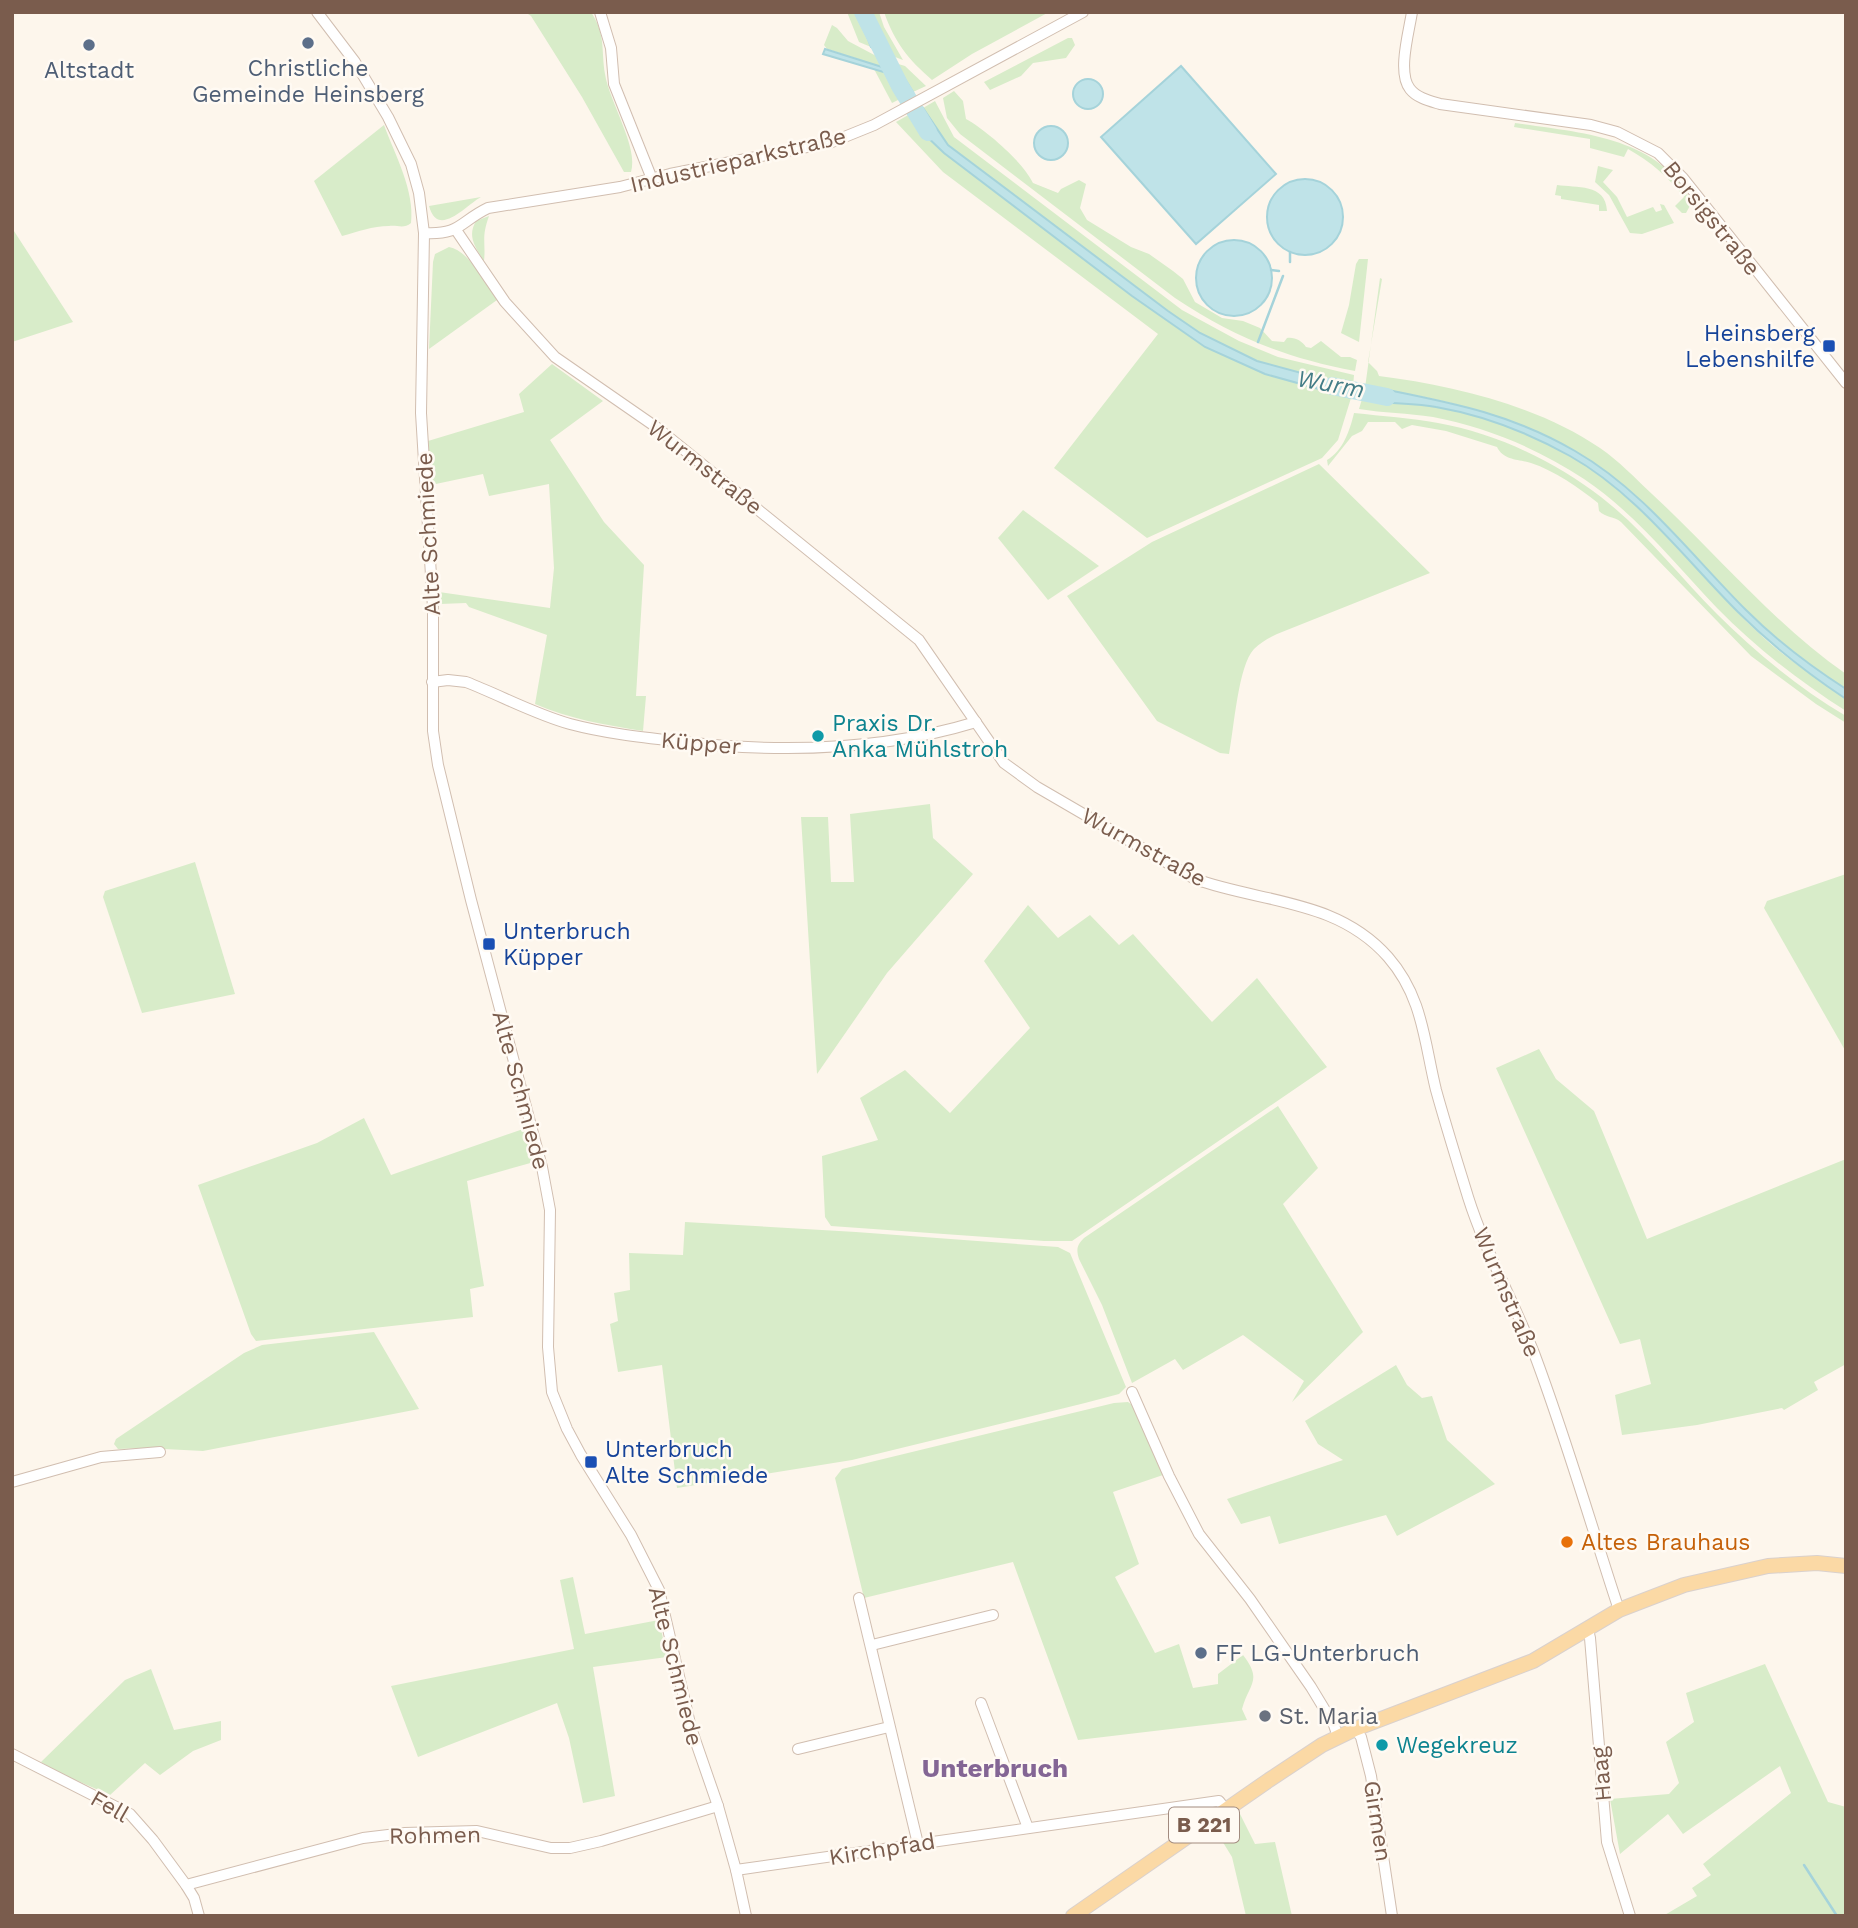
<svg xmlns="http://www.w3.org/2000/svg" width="1858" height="1928" font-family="'Work Sans',sans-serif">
  <rect width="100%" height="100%" fill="#fdf6ec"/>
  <g fill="#d8ecc9">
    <path d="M 525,12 L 591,12 C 606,35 601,49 605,74 C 609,101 639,148 631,172 L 624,172 L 582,97 L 531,16 Z"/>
    <polygon points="847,12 858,12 871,47 859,42"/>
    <polygon points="871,12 879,12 884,27 903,60 887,54"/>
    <path d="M 884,12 L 1049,12 L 972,54 L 932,80 C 908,59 895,43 884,12 Z"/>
    <polygon points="832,25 837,28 848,41 880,58 883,67 827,49 824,45"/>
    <polygon points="1068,38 1072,38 1075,45 1066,58 1033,63 1021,76 990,90 984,82"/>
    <polygon points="895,63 905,66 926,86 913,92"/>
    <polygon points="874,69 888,73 900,99 892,103"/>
    <path d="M 954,91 L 963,101 L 966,119 C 986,130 1023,162 1033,183 L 1058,193 L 1061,189 L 1079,180 L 1086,184 L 1080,208 L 1087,220 L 1131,247 L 1149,254 L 1173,271 L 1183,279 L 1195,302 L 1222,318 L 1243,321 L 1260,328 L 1272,341 L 1284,342 L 1287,338 C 1295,337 1302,341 1306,347 L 1311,348 L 1321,341 L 1341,357 L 1350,357 L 1357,360 L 1355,371 C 1285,358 1234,337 1175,298 L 960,134 L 947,118 L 943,98 Z"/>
    <polygon points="935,101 954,137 1182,310 1239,341 1278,357 1354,375 1353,387 1258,361 1200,333 1168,311 948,145 923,108"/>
    <polygon points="910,114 921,131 944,153 1132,296 1205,347 1265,374 1351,398 1338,440 1322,458 1147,538 1054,468 1158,334 943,172 896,122"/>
    <path d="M 1515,123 C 1580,133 1658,136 1692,202 L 1686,213 L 1682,213 L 1675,206 L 1684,197 C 1667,176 1651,162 1628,149 L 1624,157 L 1590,148 L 1590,139 L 1514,127 Z"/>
    <path d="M 384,125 C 395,155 415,191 411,223 C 404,229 398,225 389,226 C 373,226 357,232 342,236 L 314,181 Z"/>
    <polygon points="1598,166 1613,170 1603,182 1617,197 1627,217 1653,207 1656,212 1662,210 1660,204 1664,205 1674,223 1642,234 1630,233 1609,195 1595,182"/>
    <path d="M 1557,185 C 1576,188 1606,183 1607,211 L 1599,211 L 1599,205 L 1561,199 L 1561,196 L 1555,195 Z"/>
    <path d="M 481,197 C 466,205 438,239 429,206 Z"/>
    <path d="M 489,216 C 481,238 486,242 484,261 C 475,247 467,236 476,221 Z"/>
    <polygon points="12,228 73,322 12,342"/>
    <path d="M 449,247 C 471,252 484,282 497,300 L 429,349 L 433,262 L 435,254 Z"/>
    <polygon points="1359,259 1368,259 1359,342 1341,333 1349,305 1356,264"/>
    <path d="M 1380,278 L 1382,279 L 1368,362 L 1377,371 L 1379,376 C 1452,385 1539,406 1600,448 C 1619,461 1635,478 1652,494 C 1717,554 1773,623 1846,674 L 1846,689 C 1810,666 1776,640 1746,610 C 1699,563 1658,512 1606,472 C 1538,420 1456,402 1373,387 L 1365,388 Z"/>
    <path d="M 552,364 L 603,401 L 550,440 L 604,522 L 644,565 L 636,696 L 646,696 L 643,731 C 605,725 570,719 535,704 L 547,635 L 469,607 L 466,603 L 440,604 L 439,592 L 550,608 L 554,568 L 549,484 L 489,496 L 483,474 L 431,485 L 428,441 L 524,412 L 519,394 Z"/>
    <path d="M 1362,399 C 1386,405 1411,403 1436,407 C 1472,413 1508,426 1542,441 C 1634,482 1692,572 1764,638 C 1789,661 1818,679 1846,699 L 1846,711 C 1800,682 1755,647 1717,608 C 1675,564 1636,514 1584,479 C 1539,449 1486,427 1433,417 C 1408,413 1383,413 1359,409 Z"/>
    <path d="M 1354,413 C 1382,416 1411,418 1438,423 C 1496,433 1556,462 1601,497 C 1645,531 1678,575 1717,614 C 1755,652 1799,688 1846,716 L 1846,723 L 1816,704 L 1751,656 L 1621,522 C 1614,516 1606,518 1599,511 L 1598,503 C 1578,487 1555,471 1531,463 C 1519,459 1504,461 1497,447 L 1446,431 L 1412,425 L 1402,429 L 1395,422 L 1368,422 L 1362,431 L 1352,436 L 1328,466 L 1327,460 C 1343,451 1350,430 1354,413 Z"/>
    <path d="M 1319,464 L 1430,573 L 1277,634 C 1269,638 1261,642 1254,649 C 1238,666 1234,729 1229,754 L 1220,753 L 1157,721 L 1067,596 L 1152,542 Z"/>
    <polygon points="1023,510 1099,566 1048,600 998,538"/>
    <polygon points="930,804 933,838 973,874 887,973 817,1074 801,817 828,817 831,882 854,882 850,814"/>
    <polygon points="195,862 235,994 142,1013 103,897 105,891"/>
    <polygon points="1846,874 1846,1052 1764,908 1767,901"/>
    <polygon points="1028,905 1058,938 1090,915 1119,945 1133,934 1212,1022 1257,978 1327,1067 1072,1241 1044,1241 831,1226 825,1217 822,1156 878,1140 860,1098 905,1070 950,1113 1030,1028 984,961"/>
    <polygon points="1539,1049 1556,1079 1594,1111 1647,1239 1846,1159 1846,1364 1814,1382 1818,1390 1784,1410 1782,1408 1697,1425 1622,1435 1615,1395 1651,1384 1640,1339 1620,1344 1496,1068"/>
    <path d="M 1278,1106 L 1318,1168 L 1283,1204 L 1363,1332 L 1292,1402 L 1304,1381 L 1243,1335 L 1183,1370 L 1175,1359 L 1132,1383 L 1102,1305 L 1079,1259 C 1076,1249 1077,1245 1084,1238 Z"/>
    <polygon points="364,1118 391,1175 526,1128 534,1162 467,1181 484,1286 470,1289 473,1317 256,1341 251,1334 198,1185 317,1143"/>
    <polygon points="685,1222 856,1232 1058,1247 1070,1253 1126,1387 1119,1394 1085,1403 852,1460 677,1488 662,1365 618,1372 610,1324 618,1321 614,1293 630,1290 629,1253 683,1255"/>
    <polygon points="374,1332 419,1409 203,1451 145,1448 118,1449 114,1444 116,1439 244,1353 262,1345"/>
    <polygon points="1396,1365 1407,1385 1422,1398 1432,1396 1447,1440 1495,1484 1397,1536 1386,1515 1279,1544 1270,1516 1241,1524 1227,1499 1343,1460 1318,1444 1305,1421"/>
    <path d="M 1128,1402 L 1135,1407 L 1163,1475 L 1113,1492 L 1139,1564 L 1115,1577 L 1155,1653 L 1179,1644 L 1193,1688 L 1218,1684 L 1218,1674 L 1243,1655 C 1263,1681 1249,1683 1242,1709 L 1247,1720 L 1078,1740 L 1013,1562 L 864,1598 L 835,1478 L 842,1469 L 1114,1403 Z"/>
    <polygon points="573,1577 585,1634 659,1620 667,1657 593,1667 615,1796 583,1803 569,1738 557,1703 418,1757 391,1686 574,1649 560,1580"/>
    <polygon points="1765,1664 1828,1802 1846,1807 1846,1916 1663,1916 1697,1896 1692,1888 1711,1875 1703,1864 1791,1793 1780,1766 1683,1834 1668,1814 1620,1854 1610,1799 1669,1794 1679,1783 1666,1742 1694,1722 1686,1693"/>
    <polygon points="151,1669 174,1730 221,1721 221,1740 193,1751 160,1775 145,1763 110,1795 57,1772 41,1762 125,1680"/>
    <polygon points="1240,1814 1255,1844 1275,1842 1292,1916 1246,1916 1232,1857 1216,1831"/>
  </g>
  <g fill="#bfe3e8" stroke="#a5d3da" stroke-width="2">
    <polygon points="858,12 871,12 887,54 871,47"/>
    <polygon points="825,49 882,67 880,58 895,63 913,92 900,99 887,73 823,54"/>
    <polygon points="1181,66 1276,174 1196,244 1101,137"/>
    <circle cx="1088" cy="94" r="15"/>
    <polygon points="923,108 948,145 1168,311 1200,333 1257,361 1353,387 1351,398 1265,374 1205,347 1132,296 944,153 921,131 910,114"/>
    <circle cx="1051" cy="143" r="17"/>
    <circle cx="1305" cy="217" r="38"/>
    <circle cx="1234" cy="278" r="38"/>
    <path d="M 1373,387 C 1447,402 1508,412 1575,451 C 1643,490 1691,555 1746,610 C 1776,640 1810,666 1846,689 L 1846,699 C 1807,673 1771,645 1738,612 C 1685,559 1636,493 1570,456 C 1529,433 1482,415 1436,407 C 1411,402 1386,405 1362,399 L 1365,388 Z"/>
  </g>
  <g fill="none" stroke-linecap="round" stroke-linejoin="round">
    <g stroke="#a5d3da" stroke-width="2.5">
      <polyline points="1290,262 1290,252"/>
      <polyline points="1271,270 1279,271"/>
      <polyline points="1258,342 1283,276"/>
      <polyline points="1804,1865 1837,1916"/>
    </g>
    <g stroke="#bfe3e8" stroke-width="18">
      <polyline points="863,12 900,86 928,132"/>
      <polyline points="1332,386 1387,397"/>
    </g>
    <g stroke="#d1beb0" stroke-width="12">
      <g id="minor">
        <polyline points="317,12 355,62 388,117 411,164 419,193 424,233 421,413 433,608 433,731 438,765 471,900 542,1167 550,1210 548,1347 552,1392 567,1429 581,1455 631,1535 659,1590 691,1728 718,1806 736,1870 746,1916"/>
        <polyline points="600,12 611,48 614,84 652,179"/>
        <path d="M 1412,12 C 1409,32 1397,73 1410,89 C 1417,98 1430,101 1440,104 L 1591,125 L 1617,132 L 1658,153 L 1683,178 L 1846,383"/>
        <path d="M 456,230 L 505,302 L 555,357 L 656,427 L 919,640 L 1004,763 L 1037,787 L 1195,879 C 1262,903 1337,899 1388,957 C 1423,997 1424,1041 1436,1090 C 1446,1126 1457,1161 1468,1197 C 1485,1251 1513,1300 1534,1353 C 1566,1438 1591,1525 1619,1610"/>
        <path d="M 424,233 C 461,235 459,222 488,208 L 620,187 L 670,174 L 832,142 L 874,125 L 1083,12"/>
        <path d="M 432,682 L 448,680 L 466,682 C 500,695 534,714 570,724 C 604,733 639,737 675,741 C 775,753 878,752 976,722"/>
        <polyline points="1132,1392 1169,1476 1199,1534 1250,1599 1311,1687 1334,1725 1338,1737"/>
        <polyline points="12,1482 101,1457 160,1452"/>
        <polyline points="859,1598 918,1844"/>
        <polyline points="1588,1630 1590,1638 1607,1842 1630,1916"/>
        <polyline points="872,1645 993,1615"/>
        <polyline points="981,1703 1028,1828"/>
        <polyline points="1355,1729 1361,1737 1371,1776 1392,1916"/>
        <polyline points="798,1749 889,1727"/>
        <polyline points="12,1754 130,1814 153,1840 186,1885 194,1898 199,1916"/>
        <polyline points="736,1870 1219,1801 1226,1810"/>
        <polyline points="186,1885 363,1838 405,1833 477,1831 551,1848 570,1848 601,1841 718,1806"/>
      </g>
    </g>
    <g stroke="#dad1cd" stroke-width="16">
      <polyline id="major" points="1073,1916 1269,1780 1322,1745 1355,1729 1533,1661 1619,1610 1684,1585 1768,1566 1817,1563 1846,1566"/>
    </g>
    <use href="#minor" stroke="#fff" stroke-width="10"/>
    <use href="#major" stroke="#fbd9a5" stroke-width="14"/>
  </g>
  <g fill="#5c6f8a" stroke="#fffaf3" stroke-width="2.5">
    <circle cx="308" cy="43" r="7"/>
    <circle cx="89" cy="45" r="7"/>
    <circle cx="1201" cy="1653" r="7"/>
  </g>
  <g fill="#1a4fb4" stroke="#fffaf3" stroke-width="2.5">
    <rect x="1822" y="339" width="14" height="14" rx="3.5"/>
    <rect x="482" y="937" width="14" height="14" rx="3.5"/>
    <rect x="584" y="1455" width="14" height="14" rx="3.5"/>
  </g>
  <g fill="#0f9aa8" stroke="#fffaf3" stroke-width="2.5">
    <circle cx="818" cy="736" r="7"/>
    <circle cx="1382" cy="1745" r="7"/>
  </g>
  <circle fill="#e8710a" stroke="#fffaf3" stroke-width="2.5" cx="1567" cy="1542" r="7"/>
  <circle fill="#6b7280" stroke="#fffaf3" stroke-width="2.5" cx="1265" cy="1716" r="7"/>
  <g text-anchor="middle" stroke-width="5" stroke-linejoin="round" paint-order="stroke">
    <rect fill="#fffaf3" stroke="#a28b7f" stroke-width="2" x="1169" y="1807.5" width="70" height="35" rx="5"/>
    <g font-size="21" font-weight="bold" fill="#7a5c4d">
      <text x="1204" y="1832">B 221</text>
    </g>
    <g font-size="23" fill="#4e5e75" stroke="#fffaf3">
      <text x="308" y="76">Christliche<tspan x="308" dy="26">Gemeinde Heinsberg</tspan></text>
      <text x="89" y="78">Altstadt</text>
      <text x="1215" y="1661" text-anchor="start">FF LG-Unterbruch</text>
    </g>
    <g font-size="23" fill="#7a5c4d" stroke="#fffaf3">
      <text transform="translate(738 160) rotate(-13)" y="8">Industrieparkstraße</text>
      <text transform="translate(1712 218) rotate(51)" y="8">Borsigstraße</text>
      <text transform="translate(705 467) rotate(38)" y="8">Wurmstraße</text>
      <text transform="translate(428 534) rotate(-93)" y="8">Alte Schmiede</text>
      <text transform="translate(701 743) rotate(5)" y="8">Küpper</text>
      <text transform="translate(1144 847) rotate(29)" y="8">Wurmstraße</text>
      <text transform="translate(521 1090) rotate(75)" y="8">Alte Schmiede</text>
      <text transform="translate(1507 1292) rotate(67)" y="8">Wurmstraße</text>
      <text transform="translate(676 1666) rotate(76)" y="8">Alte Schmiede</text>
      <text transform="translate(1601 1774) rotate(-95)" y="8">Haag</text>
      <text transform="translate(110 1806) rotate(30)" y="8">Fell</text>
      <text transform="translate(1378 1821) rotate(81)" y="8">Girmen</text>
      <text transform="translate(435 1835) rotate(-1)" y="8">Rohmen</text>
      <text transform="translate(882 1849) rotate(-9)" y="8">Kirchpfad</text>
    </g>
    <g font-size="23" fill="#164399" stroke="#fffaf3" text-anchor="start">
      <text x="1815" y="341" text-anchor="end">Heinsberg<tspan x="1815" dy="26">Lebenshilfe</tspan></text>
      <text x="503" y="939">Unterbruch<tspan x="503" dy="26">Küpper</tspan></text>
      <text x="605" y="1457">Unterbruch<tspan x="605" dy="26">Alte Schmiede</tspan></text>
    </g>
    <g font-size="23" fill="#0d838f" stroke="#fffaf3" text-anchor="start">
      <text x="832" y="731">Praxis Dr.<tspan x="832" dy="26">Anka Mühlstroh</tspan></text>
      <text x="1396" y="1753">Wegekreuz</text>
    </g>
    <g font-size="23" fill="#c56008" stroke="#fffaf3" text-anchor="start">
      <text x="1581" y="1550">Altes Brauhaus</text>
    </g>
    <g font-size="23" fill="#5b616d" stroke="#fffaf3" text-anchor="start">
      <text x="1279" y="1724">St. Maria</text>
    </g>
    <g font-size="24" font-style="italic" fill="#437c86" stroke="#fffaf3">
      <text transform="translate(1331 384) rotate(10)" y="8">Wurm</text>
    </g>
    <g font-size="26" font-weight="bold" fill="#846695" stroke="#fffaf3">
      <text x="995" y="1777">Unterbruch</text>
    </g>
  </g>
  <rect width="1858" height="1928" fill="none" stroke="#7a5c4d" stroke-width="28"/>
</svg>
